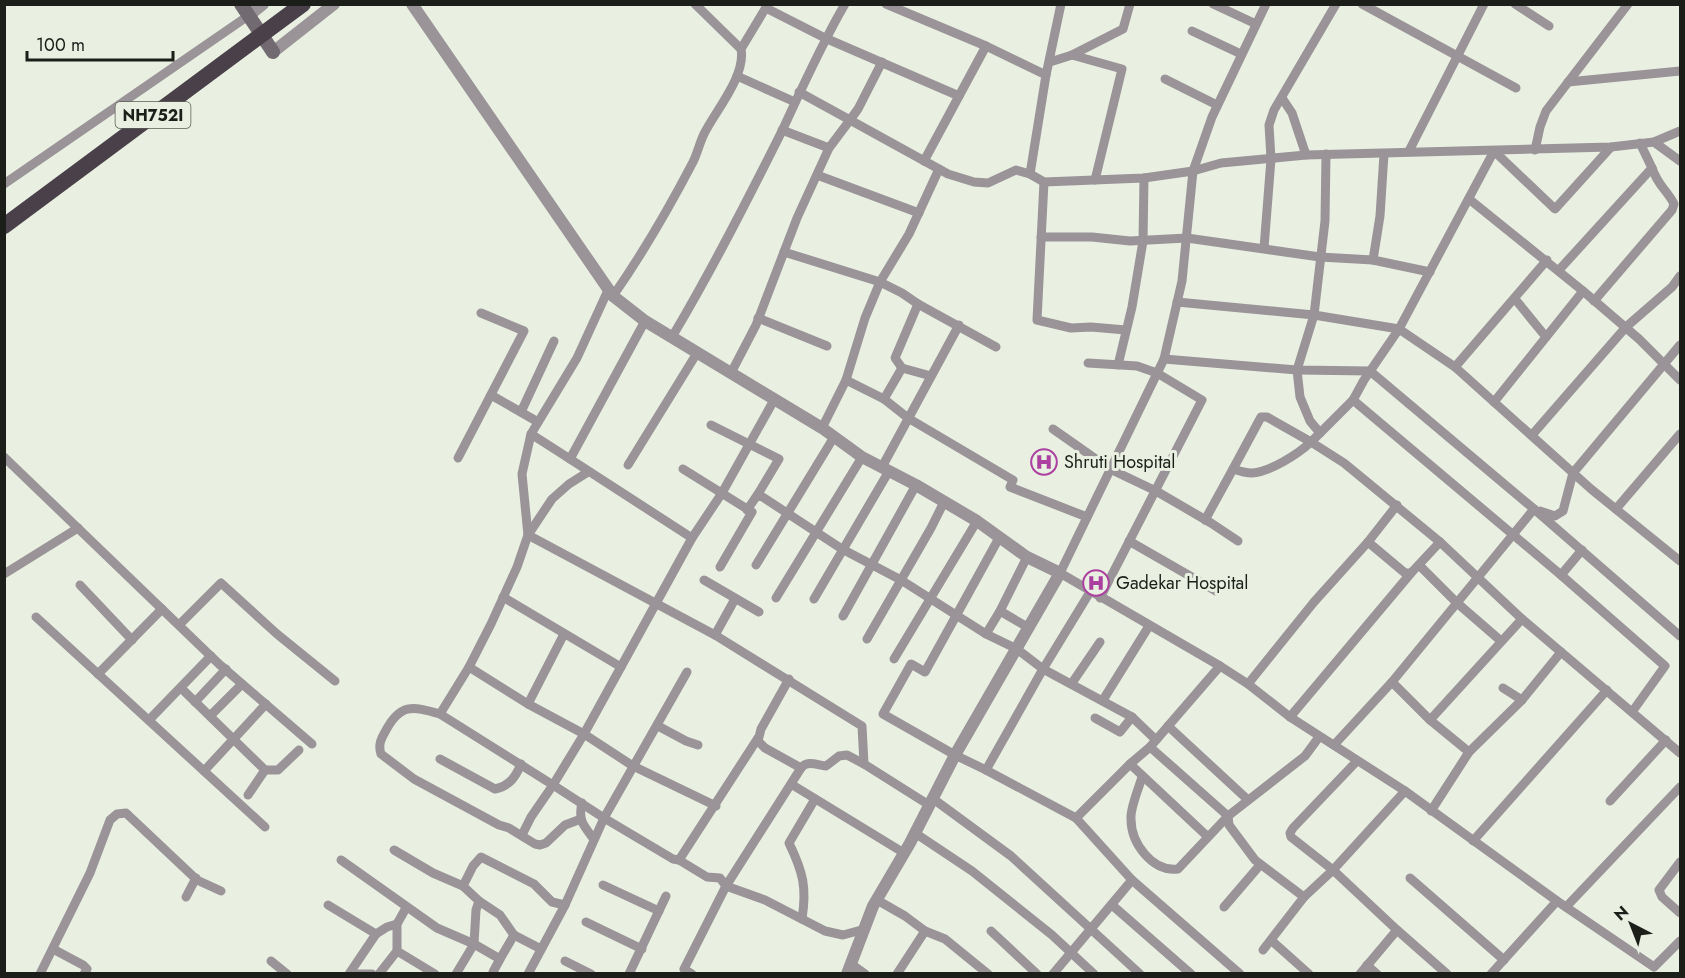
<svg xmlns="http://www.w3.org/2000/svg" width="1685" height="978" font-family="Jost,sans-serif">
  <rect width="100%" height="100%" fill="#e9f0e1"/>
  <g fill="none" stroke-linecap="round" stroke-linejoin="round">
    <g stroke="#9a9499" stroke-width="9">
      <polyline points="695,4 741,49"/>
      <polyline points="886,4 986,46 1046,75"/>
      <polyline points="1213,4 1256,24"/>
      <polyline points="1266,4 1212,117 1193,171 1182,281 1164,359 1060,573 1220,666 1248,684 1290,717 1405,791 1557,901 1654,967 1680,941"/>
      <polyline points="1362,4 1516,88"/>
      <polyline points="1515,4 1549,26"/>
      <polyline points="766,8 825,38 959,96"/>
      <polyline points="1192,31 1241,54"/>
      <polyline points="1072,55 1122,69 1095,180"/>
      <polyline points="1050,62 1072,55 1123,29 1130,4"/>
      <polyline points="737,76 795,102"/>
      <polyline points="1165,79 1217,105"/>
      <polyline points="1568,82 1680,71"/>
      <polyline points="799,92 850,120 858,109 882,62"/>
      <polyline points="1282,98 1292,113 1306,155"/>
      <polyline points="782,130 829,148"/>
      <polyline points="1654,142 1680,161"/>
      <path d="M 1611,147 L 1555,209 L 1494,151 L 1399,329 L 1364,380 L 1353,400 L 1311,442 L 1267,417 L 1261,417 L 1233,469 C 1239,471 1245,473 1252,473 C 1270,472 1298,454 1311,442 L 1344,463 L 1440,542 L 1522,619 L 1680,753"/>
      <polyline points="1535,150 1540,127 1546,111 1628,4"/>
      <polyline points="1409,151 1484,4"/>
      <polyline points="924,161 986,46"/>
      <polyline points="1030,174 1046,75 1061,4"/>
      <polyline points="817,175 919,213"/>
      <polyline points="1044,182 1037,320 1071,328 1091,327 1126,330"/>
      <polyline points="4,184 248,16"/>
      <polyline points="1469,199 1583,291 1639,339 1680,380"/>
      <polyline points="1041,237 1092,237 1130,241 1187,238 1320,257 1373,260 1430,272"/>
      <polyline points="1264,248 1271,159 1269,125 1274,110 1336,4"/>
      <polyline points="784,252 880,282 902,293 918,304 996,347"/>
      <polyline points="1373,260 1380,216 1384,154"/>
      <polyline points="1559,270 1652,168 1640,143"/>
      <polyline points="609,288 577,358 531,434 522,474 528,535 715,635 862,726 864,764 929,805"/>
      <path d="M 613,296 C 643,253 669,208 693,162 C 698,152 700,141 705,132 C 717,109 746,75 741,49 L 768,4"/>
      <polyline points="1515,299 1546,337"/>
      <path d="M 1594,301 L 1672,210 L 1674,204 C 1667,190 1658,186 1652,168"/>
      <polyline points="1177,302 1314,315 1399,329 1455,367 1591,489 1680,561"/>
      <polyline points="758,318 827,346"/>
      <polyline points="645,321 570,459 692,538"/>
      <path d="M 672,337 C 712,270 747,201 782,131 C 802,88 821,45 845,4"/>
      <polyline points="1164,359 1297,370 1370,371 1534,509 1680,636"/>
      <polyline points="1088,363 1137,366 1157,373 1202,400 1100,598"/>
      <polyline points="1118,365 1132,307 1143,241 1144,178"/>
      <polyline points="1455,367 1547,260"/>
      <polyline points="902,368 895,358 918,304"/>
      <polyline points="731,373 756,325 797,218 829,148 850,120 948,174 974,182 988,183 1016,170 1030,174 1044,182 1144,178 1193,171 1221,163 1306,155 1611,147 1654,142 1680,131"/>
      <polyline points="846,380 884,399 908,418 1013,480 1010,487 1087,517"/>
      <polyline points="491,395 538,422"/>
      <polyline points="884,399 902,368 931,376"/>
      <polyline points="1353,400 1561,575"/>
      <polyline points="1494,402 1583,291"/>
      <polyline points="521,412 554,341"/>
      <polyline points="711,425 779,459 758,494"/>
      <polyline points="822,428 846,380 865,318 880,282 909,234 939,169"/>
      <polyline points="1053,429 1110,469 1156,491 1211,523 1238,541"/>
      <polyline points="1320,433 1310,421 1300,397 1297,370 1314,315 1325,221 1326,154"/>
      <polyline points="531,434 570,459"/>
      <polyline points="1532,435 1626,327 1672,287 1680,276"/>
      <polyline points="4,457 219,664 312,744"/>
      <polyline points="458,458 524,331 481,313"/>
      <polyline points="628,465 697,353"/>
      <polyline points="882,467 959,325"/>
      <polyline points="683,469 752,512 720,567"/>
      <polyline points="1616,509 1680,434"/>
      <polyline points="747,510 758,494 842,549 901,580 986,634 1017,649 1043,669 986,770"/>
      <polyline points="1540,511 1555,516 1563,511 1573,473 1680,345"/>
      <polyline points="1205,520 1233,469"/>
      <polyline points="999,538 925,672 911,664 883,714 955,755 986,770 1076,818 1132,880 1053,974"/>
      <polyline points="1129,541 1216,591"/>
      <polyline points="1368,542 1405,573 1411,573"/>
      <polyline points="1582,550 1561,575 1665,666 1632,712"/>
      <polyline points="1027,557 1000,611 1029,628"/>
      <polyline points="756,565 834,437"/>
      <polyline points="1419,565 1456,602 1501,641"/>
      <polyline points="4,574 78,528"/>
      <polyline points="704,580 759,612"/>
      <polyline points="80,585 132,640"/>
      <polyline points="1090,592 1043,669 1132,717 1156,740"/>
      <polyline points="503,597 621,667"/>
      <polyline points="776,598 862,457"/>
      <polyline points="814,599 889,471"/>
      <polyline points="843,616 916,485"/>
      <polyline points="36,617 265,827"/>
      <polyline points="179,625 221,583 277,634 335,681"/>
      <polyline points="986,634 1000,611"/>
      <polyline points="715,635 735,599"/>
      <polyline points="867,639 931,528 944,502"/>
      <polyline points="894,659 977,521"/>
      <polyline points="469,667 528,704 584,734 633,766 716,806"/>
      <polyline points="687,672 604,818 673,859 679,860 758,738"/>
      <polyline points="98,674 162,609"/>
      <polyline points="1392,682 1430,720 1469,752"/>
      <polyline points="1072,683 1100,642"/>
      <polyline points="1248,684 1314,602 1368,542 1397,505"/>
      <polyline points="181,688 265,770 278,770 299,750"/>
      <polyline points="1503,688 1522,700"/>
      <polyline points="1103,700 1149,626"/>
      <polyline points="195,702 226,669"/>
      <polyline points="528,704 564,634"/>
      <path d="M 440,714 C 412,706 400,703 385,732 C 381,739 378,745 381,754 L 414,779 L 499,825 L 509,828 L 535,844 L 540,845 L 546,843 L 565,825 L 581,819"/>
      <polyline points="210,716 242,684"/>
      <polyline points="1290,717 1411,573 1440,542"/>
      <polyline points="1095,718 1120,732 1132,717"/>
      <polyline points="149,720 211,656"/>
      <polyline points="1430,720 1522,619"/>
      <polyline points="658,726 686,741 698,745"/>
      <polyline points="1168,726 1247,799"/>
      <polyline points="1334,745 1392,682 1534,509"/>
      <polyline points="1150,747 1228,816 1229,825 1255,860 1304,897 1333,870 1405,791"/>
      <path d="M 440,759 L 495,789 C 510,786 516,776 521,764"/>
      <polyline points="1357,761 1293,828 1290,833 1291,837 1333,870 1397,930 1447,974"/>
      <path d="M 801,768 C 807,760 817,765 826,766 L 839,756 L 847,755 L 864,764"/>
      <polyline points="204,771 266,704"/>
      <path d="M 1142,777 C 1139,788 1130,808 1131,819 C 1131,843 1152,872 1178,869 L 1228,816 L 1305,756 L 1319,737"/>
      <polyline points="791,784 904,853"/>
      <polyline points="248,795 265,770"/>
      <polyline points="932,798 1011,856 1140,974"/>
      <polyline points="1610,801 1666,740"/>
      <path d="M 582,803 C 578,820 583,825 593,838"/>
      <polyline points="1431,811 1469,752 1522,700 1561,652"/>
      <polyline points="1076,818 1130,764"/>
      <polyline points="915,833 972,871 1052,935 1094,974"/>
      <polyline points="522,835 531,817 553,785 440,714 469,667 491,624 517,567 528,535 552,499 569,484 588,472"/>
      <polyline points="1208,837 1130,764 1150,747 1220,666"/>
      <polyline points="1473,841 1607,690"/>
      <polyline points="394,850 433,873 463,886"/>
      <polyline points="341,860 437,928 474,944 500,959 493,972"/>
      <polyline points="679,860 707,877 720,878 726,886 801,768 765,748 758,741 761,729 789,679"/>
      <polyline points="1680,862 1659,890 1662,897 1680,913"/>
      <polyline points="1410,878 1504,960"/>
      <polyline points="1132,880 1240,974"/>
      <polyline points="603,885 659,911"/>
      <polyline points="186,897 196,878"/>
      <polyline points="877,900 905,916 925,931 897,974"/>
      <polyline points="479,901 500,915 514,935 541,949"/>
      <polyline points="328,905 376,934 387,927 397,924"/>
      <polyline points="1112,905 1191,974"/>
      <polyline points="1224,907 1260,865"/>
      <polyline points="1566,907 1680,787"/>
      <path d="M 802,919 C 807,887 803,872 789,843 L 815,799"/>
      <polyline points="586,922 642,949"/>
      <polyline points="925,931 945,939 988,974"/>
      <polyline points="991,931 1037,974"/>
      <polyline points="1271,940 1309,974"/>
      <polyline points="53,949 83,965 87,969 84,974"/>
      <polyline points="1263,950 1304,897"/>
      <polyline points="397,951 435,974"/>
      <polyline points="500,959 514,935"/>
      <polyline points="271,961 287,974"/>
      <polyline points="565,961 591,974"/>
      <polyline points="851,964 865,974"/>
      <polyline points="1367,965 1377,974"/>
      <polyline points="40,974 90,873 110,820 117,814 126,813 197,880 221,891"/>
      <polyline points="349,974 376,934"/>
      <polyline points="356,974 372,974"/>
      <polyline points="379,974 397,951 397,924 406,908"/>
      <polyline points="456,974 474,944 476,910 479,901 463,886 473,866 481,857 534,884 552,902 565,905"/>
      <polyline points="528,974 565,905 604,818 553,785 584,734 692,538 722,493 774,400"/>
      <polyline points="629,974 666,896"/>
      <polyline points="692,974 684,969 726,886 765,900 825,931 843,935 865,929"/>
      <polyline points="1360,974 1397,930"/>
      <polyline points="1491,974 1557,901"/>
    </g>
    <g stroke="#9a9499" stroke-width="12">
      <polyline points="412,4 613,296 645,321 822,428 862,457 916,485 977,521 1027,557 1060,573 955,755 910,843 873,906 847,974"/>
      <polyline points="248,16 263,4"/>
      <polyline points="273,52 334,4"/>
    </g>
    <polyline stroke="#726a71" stroke-width="14" points="241,4 273,52"/>
    <polyline stroke="#4a4049" stroke-width="16" points="4,226 303,4"/>
  </g>
  <defs>
    <g id="hospital-ring" transform="scale(1.35)"><circle r="9.5" fill="#e9f0e1" stroke="#ab40a1" stroke-width="1.5"/><path d="M-5-5h3v3.5h4V-5h3V5h-3V1.5h-4V5h-3Z" fill="#ab40a1"/></g>
  </defs>
  <g fill-rule="evenodd">
    <use href="#hospital-ring" x="1044" y="462"/>
    <use href="#hospital-ring" x="1096" y="583"/>
  </g>
  <g text-anchor="middle" stroke-width="6" stroke-linejoin="round" paint-order="stroke">
    <rect fill="#e9f0e1" stroke="#5a5d55" stroke-width="1.5" x="115.5" y="102" width="75" height="26" rx="4.5"/>
    <g font-size="16" font-weight="bold" fill="#1c1e19">
      <text x="153" y="121">NH752I</text>
    </g>
    <g font-size="18" fill="#1c1e19" stroke="#e9f0e1" text-anchor="start">
      <text x="1064" y="468">Shruti Hospital</text>
      <text x="1116" y="589">Gadekar Hospital</text>
    </g>
  </g>
  <rect width="1685" height="978" fill="none" stroke="#1c1e19" stroke-width="12"/>
  <g transform="translate(1631 924) rotate(318)" stroke="#e9f0e1" stroke-width="4.5" paint-order="stroke">
  <path d="M0-4.5L10 22L0 15L-10 22Z" fill="#1c1e19"/>
  <text y="-9" font-size="16" font-weight="bold" text-anchor="middle" fill="#1c1e19">N</text>
  </g>
  <path d="M27 51v9h146v-9" fill="none" stroke="#1c1e19" stroke-width="3"/>
  <text x="36" y="51" font-size="18" fill="#1c1e19" stroke="#e9f0e1" stroke-width="4.5" paint-order="stroke">100 m</text>
</svg>
